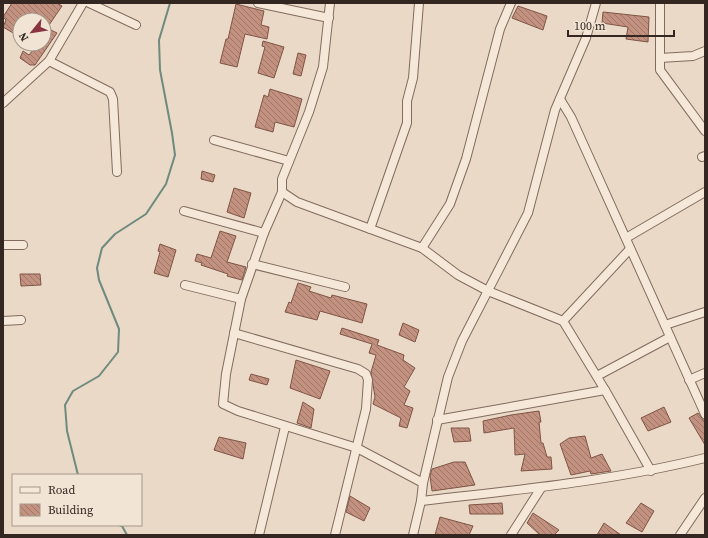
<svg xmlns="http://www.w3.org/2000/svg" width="708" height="538" font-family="'Source Serif 4',serif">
  <defs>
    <pattern id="building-back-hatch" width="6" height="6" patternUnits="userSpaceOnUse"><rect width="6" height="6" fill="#c39180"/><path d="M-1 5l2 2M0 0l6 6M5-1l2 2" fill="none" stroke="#9f7668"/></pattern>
  </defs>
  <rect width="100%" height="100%" fill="#e9d9c6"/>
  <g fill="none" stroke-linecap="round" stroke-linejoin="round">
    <g stroke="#6f8a7f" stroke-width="2">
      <polyline points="78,475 67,431 65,405 73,391 99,376 118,352 119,329 99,280 97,268 102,248 115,234 146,214 166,184 175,155 172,133 160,70 159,40 170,3"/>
      <polyline points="119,525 122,526 127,535"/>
    </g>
  </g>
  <g fill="url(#building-back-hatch)" stroke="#7f5446">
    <polygon points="12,3 57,3 62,6 47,28 57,33 35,65 30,65 20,58 23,51 29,55 38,44 44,44 44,20 20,20 20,37 3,27 6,20 3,17"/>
    <polygon points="236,4 264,11 261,25 269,27 267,39 245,34 237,67 220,63 226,39 228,39"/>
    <polygon points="518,6 547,16 543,30 512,18"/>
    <polygon points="603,12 649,17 648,42 626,39 628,27 602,23"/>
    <polygon points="263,41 284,47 274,78 258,73 265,47 262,46"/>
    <polygon points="298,53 306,55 301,76 293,74"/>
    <polygon points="270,89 302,99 294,127 275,122 273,132 255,127 264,95 268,97"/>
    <polygon points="202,171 215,175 213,182 201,179"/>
    <polygon points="234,188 251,193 244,218 227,212"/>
    <polygon points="220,231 236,236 227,262 246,267 242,280 227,276 228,274 201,265 202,263 195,261 197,254 211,258"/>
    <polygon points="160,244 176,250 168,277 154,273 160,252 158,251"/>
    <polygon points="20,274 40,274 41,285 21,286"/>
    <polygon points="298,283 311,287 309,291 331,298 332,295 367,304 362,323 320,311 317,320 285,312 289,302 291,303"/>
    <polygon points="403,323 419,330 415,342 399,335"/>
    <polygon points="342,328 379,340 377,345 404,355 403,360 415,368 404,387 410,391 404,405 413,408 407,428 399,426 401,418 373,404 375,397 371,372 376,355 369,353 372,344 340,334"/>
    <polygon points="296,360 330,371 320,399 290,388"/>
    <polygon points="251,374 269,379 267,385 249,380"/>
    <polygon points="303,402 314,409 311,428 297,423"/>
    <polygon points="664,407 671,422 648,431 641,418"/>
    <polygon points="539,411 541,422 539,422 541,443 543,443 547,457 551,457 552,469 521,471 525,454 515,455 514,428 484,433 483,421 511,415"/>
    <polygon points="698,413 705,422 705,445 689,418"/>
    <polygon points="451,428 469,428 471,441 454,442"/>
    <polygon points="585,436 591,458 602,454 611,471 591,474 590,471 571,475 560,444 569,438"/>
    <polygon points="219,437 246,443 243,459 214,450"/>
    <polygon points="454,462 465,462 475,485 432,491 430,476 432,469"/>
    <polygon points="350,496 370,508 364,521 346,512"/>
    <polygon points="502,503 503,514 470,514 469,505"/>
    <polygon points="641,503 654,511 642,532 626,523"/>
    <polygon points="533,513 559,530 554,535 540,535 527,523"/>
    <polygon points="440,517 473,526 469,535 435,535"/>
    <polygon points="604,523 621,535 597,535"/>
  </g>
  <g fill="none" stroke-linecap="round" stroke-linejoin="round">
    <g stroke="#826b5e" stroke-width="10">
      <g id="minor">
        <polyline points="89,3 136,25"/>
        <polyline points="258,3 329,18"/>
        <polyline points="330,3 323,67 309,112 282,179 282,192 264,233 241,299 226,374 223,404 238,411 357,448 423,483"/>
        <polyline points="660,3 660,70 705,131"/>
        <polyline points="660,58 693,56 705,51"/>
        <polyline points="49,61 110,92 113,99 117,172"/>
        <polyline points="560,99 571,117 705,414"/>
        <polyline points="3,103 49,61 83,3"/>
        <polyline points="214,140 289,161"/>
        <polyline points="702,157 705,156"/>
        <polyline points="282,192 297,202 422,248 458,275 488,291 563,321 605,390"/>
        <polyline points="184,211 264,233"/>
        <polyline points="370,229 407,123 407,101 413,78 419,3"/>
        <polyline points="626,238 705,192"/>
        <polyline points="3,245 23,245"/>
        <polyline points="422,248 450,204 466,159 500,29 511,3"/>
        <polyline points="252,264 345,287"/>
        <polyline points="185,285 241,299"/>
        <polyline points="3,321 21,320"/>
        <polyline points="563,321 630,249"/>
        <polyline points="665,325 705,312"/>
        <polyline points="234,333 358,369 366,374 368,380 366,409 335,535"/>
        <polyline points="597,376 670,337"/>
        <polyline points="689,380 705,373"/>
        <polyline points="437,420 605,390 651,471"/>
        <path d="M 421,501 C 516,490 612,481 705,458"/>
        <polyline points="259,535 285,427"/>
        <polyline points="413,535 421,501 423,483 448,377 462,341 528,213 555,110 586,38 596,3"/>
        <polyline points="511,535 541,488"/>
        <polyline points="680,535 705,498"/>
      </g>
    </g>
    <use href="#minor" stroke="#f5e8d8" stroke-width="8"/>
  </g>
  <rect width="708" height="538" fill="none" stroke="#342620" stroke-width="8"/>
  <rect x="12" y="474" width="130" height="52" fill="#f1e4d4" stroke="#a5988c"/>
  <rect x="20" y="487" width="20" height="6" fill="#f5e8d8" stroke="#a5988c"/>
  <text x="48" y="494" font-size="12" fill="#342620">Road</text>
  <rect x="20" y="504" width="20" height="12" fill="url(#building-back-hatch)" stroke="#a5988c"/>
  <text x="48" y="514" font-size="12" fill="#342620">Building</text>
  <g transform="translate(32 32) rotate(240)"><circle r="19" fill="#f1e4d4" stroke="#a5988c"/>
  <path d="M0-3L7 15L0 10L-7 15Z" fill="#8a3442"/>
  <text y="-6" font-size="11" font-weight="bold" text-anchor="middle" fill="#342620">N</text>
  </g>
  <path d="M568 30v6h106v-6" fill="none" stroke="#342620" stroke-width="2"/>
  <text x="574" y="30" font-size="12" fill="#342620" stroke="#f1e4d4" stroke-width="3" paint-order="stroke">100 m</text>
</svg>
